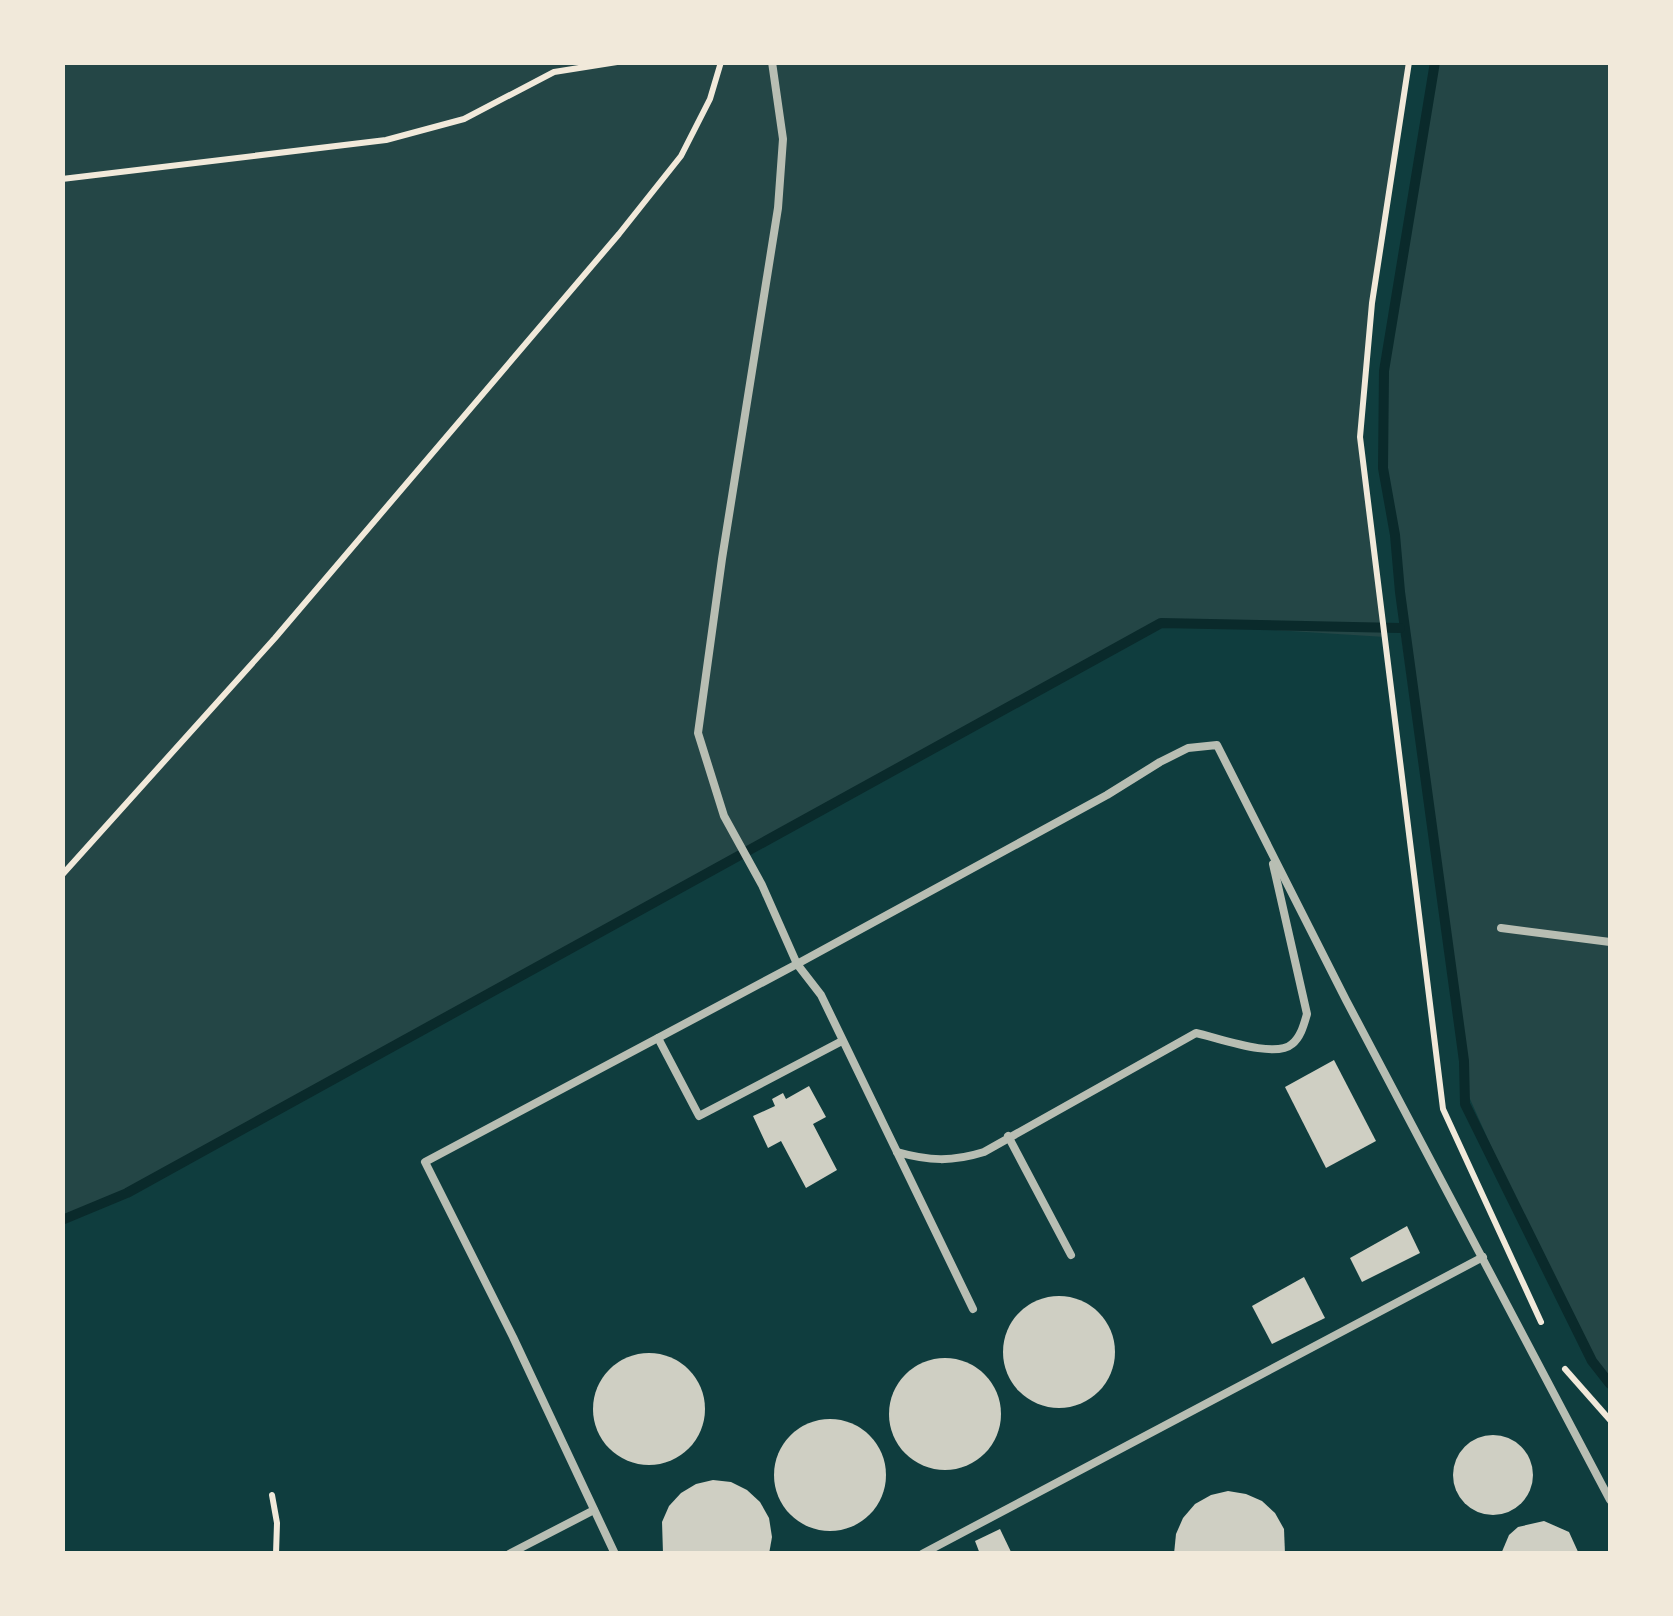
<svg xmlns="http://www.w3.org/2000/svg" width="1673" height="1616" font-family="'Public Sans',sans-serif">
  <rect width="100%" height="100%" fill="#0f3d3e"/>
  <g fill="#244646">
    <polygon points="63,63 1409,63 1372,303 1360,437 1385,637 1161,623 127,1193 63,1220"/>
    <polygon points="1435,63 1610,63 1610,1377 1579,1344 1466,1090 1400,628 1395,536 1383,468 1384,371"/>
  </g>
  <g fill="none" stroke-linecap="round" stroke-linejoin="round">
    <g stroke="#0a2a2b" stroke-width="10">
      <polyline points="1435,62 1384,371 1383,468 1395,535 1400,592 1464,1061 1465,1104 1592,1361 1610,1384"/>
      <polyline points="62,1220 127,1193 1161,623 1400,628"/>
    </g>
  </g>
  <g fill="#cfcfc3">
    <polygon points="1334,1060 1376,1141 1326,1168 1285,1087"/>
    <polygon points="809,1086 826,1117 813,1124 837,1170 806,1188 781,1141 768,1148 753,1116 775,1106 772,1099 783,1093 786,1099"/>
    <polygon points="1407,1226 1420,1253 1362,1282 1350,1258"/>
    <polygon points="1304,1277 1325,1318 1272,1344 1252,1306"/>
    <circle cx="1059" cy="1352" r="56"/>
    <circle cx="649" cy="1409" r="56"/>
    <circle cx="945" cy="1414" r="56"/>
    <circle cx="830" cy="1475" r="56"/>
    <circle cx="1493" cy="1475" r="40"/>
    <polygon points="713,1480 731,1482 747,1490 760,1502 769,1518 772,1537 769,1554 663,1554 662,1522 669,1506 681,1493 696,1484"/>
    <polygon points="1228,1491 1246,1494 1262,1501 1275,1513 1284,1529 1285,1554 1174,1554 1176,1534 1183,1518 1195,1504 1211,1495"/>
    <polygon points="1544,1521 1569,1532 1579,1554 1501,1554 1509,1535 1518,1527"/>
    <polygon points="1000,1529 1012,1554 980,1554 975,1541"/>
  </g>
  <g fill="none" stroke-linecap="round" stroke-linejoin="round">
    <g stroke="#f1e9da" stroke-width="6">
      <polyline points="1409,62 1372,303 1360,437 1443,1109 1541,1322"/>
      <polyline points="62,179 386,140 464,119 554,72 617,62"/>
      <polyline points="62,875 275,638 619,234 681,156 710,99 721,62"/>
      <polyline points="1565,1369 1610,1420"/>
      <polyline points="272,1495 277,1523 276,1554"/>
    </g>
    <g stroke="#b8beb3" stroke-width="8">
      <polyline points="1501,928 1610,942"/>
      <polyline points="658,1038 699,1116 842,1041"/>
      <polyline points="1008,1136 1071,1255"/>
      <path d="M 897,1152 C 929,1161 952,1162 984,1152 L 1196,1033 C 1219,1038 1275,1059 1292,1044 C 1301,1037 1304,1024 1307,1014 L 1273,864"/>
      <polyline points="973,1309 821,995 797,964 1107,795 1160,762 1188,748 1217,745 1346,1000 1610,1500"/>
      <polyline points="509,1554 594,1510"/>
      <polyline points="615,1554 513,1337 425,1162 797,964 762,885 724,816 698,733 722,559 778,208 783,139 772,62"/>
      <polyline points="922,1554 1483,1257"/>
    </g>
  </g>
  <rect width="1673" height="1616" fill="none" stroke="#f1e9da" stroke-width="130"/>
</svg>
